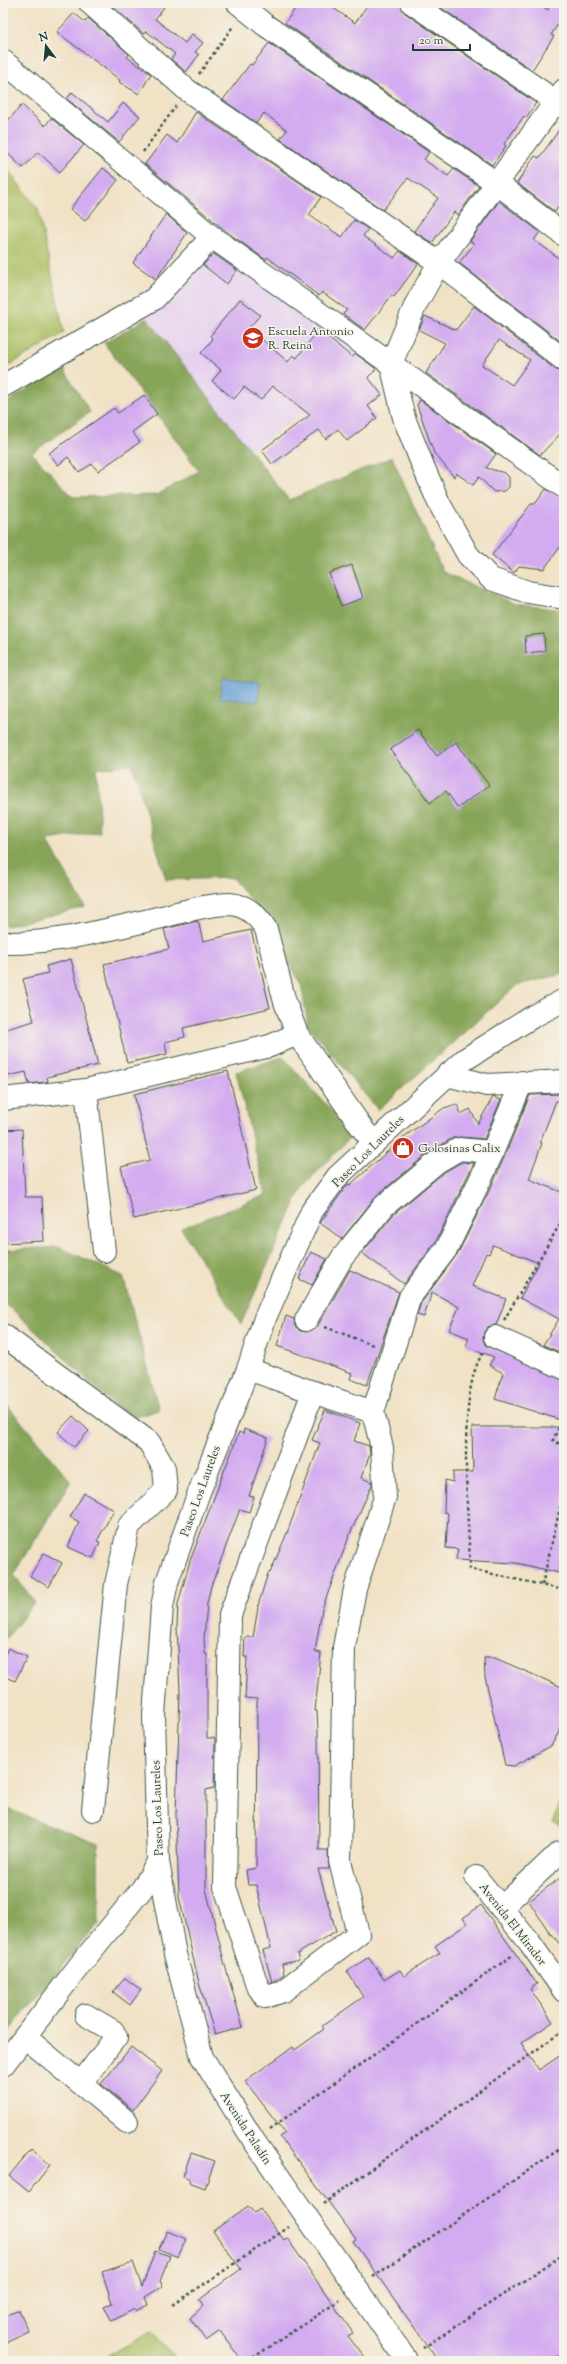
<svg xmlns="http://www.w3.org/2000/svg" width="567" height="2364" font-family="'Sorts Mill Goudy',serif">
  <rect width="100%" height="100%" fill="#f7f3e8"/>
  <filter id="ink" filterUnits="userSpaceOnUse"><feTurbulence type="fractalNoise" baseFrequency=".025" numOctaves="2"/><feDisplacementMap in="SourceGraphic" scale="8" xChannelSelector="R" yChannelSelector="G"/><feConvolveMatrix kernelMatrix="1 2 1 2 8 2 1 2 1" color-interpolation-filters="sRGB"/></filter>
  <filter id="wash" filterUnits="userSpaceOnUse"><feTurbulence type="fractalNoise" baseFrequency=".012" numOctaves="4" result="noise"/><feDisplacementMap in="SourceGraphic" scale="16" xChannelSelector="R" yChannelSelector="G"/><feGaussianBlur stdDeviation="0.9" result="paint"/><feColorMatrix in="noise" values="0 0 0 0 0 0 0 0 0 0 0 0 0 0 0 0 0 1.4 0 .05"/><feComposite in="paint" operator="in"/></filter>
  <g filter="url(#wash)">
    <rect width="100%" height="100%" fill="#f1e2c6"/>
    <polygon fill="#e6d2f0" points="213,246 373,359 251,451 147,318"/>
    <g fill="#aabe63" stroke="#647e4c">
      <polygon points="3,164 38,209 64,333 3,369"/>
      <polygon points="564,1791 564,1828 553,1822"/>
      <polygon points="151,2332 179,2361 98,2361"/>
    </g>
    <g fill="#87a559" stroke="#537146">
      <polygon points="147,318 289,500 392,457 443,572 515,604 564,610 564,974 517,985 378,1110 308,1026 301,983 258,909 232,878 166,880 132,764 96,769 100,832 47,840 85,907 6,926 3,914 3,584 7,580 3,572 3,405 62,366 90,412 32,453 73,497 157,495 199,471 104,343"/>
      <polygon points="283,1057 353,1134 302,1188 241,1324 181,1228 266,1195 236,1072"/>
      <polygon points="59,1247 123,1276 159,1410 129,1419 14,1311 3,1303 3,1250"/>
      <polygon points="3,1400 71,1481 14,1575 35,1602 3,1643"/>
      <polygon points="3,1807 98,1844 99,1923 3,2037"/>
    </g>
    <polygon fill="#6da0d8" stroke="#466e86" points="223,678 260,682 258,702 220,698"/>
    <g id="blocks">
      <g fill="#d3abf0" fill-rule="evenodd">
        <polygon points="109,3 167,3 155,19 185,43 192,34 203,43 195,52 199,55 186,72 171,59 175,54 146,31 144,34"/>
        <polygon points="299,3 326,3 355,23 369,3 400,3 405,13 536,103 526,118 524,116 504,144 506,146 492,165 285,23"/>
        <polygon points="434,3 537,3 548,10 552,3 564,3 564,15 551,35 554,36 532,70"/>
        <polygon points="74,13 85,22 88,18 129,54 127,57 151,74 139,94 119,82 120,80 57,32"/>
        <polygon points="269,43 429,152 424,160 448,176 454,169 479,186 458,215 454,212 432,243 414,231 438,198 408,178 383,210 280,139 287,130 264,113 256,123 223,100 250,64 252,65"/>
        <polygon points="72,92 108,122 123,103 140,116 119,142 67,99"/>
        <polygon points="22,105 45,126 51,118 84,145 60,172 38,152 23,168 3,149 3,126"/>
        <polygon points="196,112 321,197 309,215 342,237 354,220 368,229 363,236 394,258 400,251 418,264 394,297 392,295 365,330 343,314 347,310 322,292 319,296 267,257 266,260 227,232 145,164 167,135 177,143"/>
        <polygon points="564,123 564,199 555,212 517,183 535,156 539,158"/>
        <polygon points="103,168 118,180 85,221 70,209"/>
        <polygon points="499,201 540,232 534,240 564,262 564,344 459,263 474,244 470,241"/>
        <polygon points="166,214 187,233 156,279 133,263"/>
        <polygon points="214,254 237,270 227,284 203,265"/>
        <polygon points="240,299 260,315 249,328 288,362 293,355 297,358 318,330 352,357 356,354 375,368 376,370 368,377 382,395 368,406 377,418 347,441 338,429 326,439 319,430 272,464 262,450 310,415 273,386 261,400 244,387 234,399 212,381 221,370 201,353 213,339 210,336"/>
        <path d="M 474,306 L 556,370 L 564,372 L 564,430 L 540,455 L 426,373 L 445,343 L 419,330 L 425,316 L 456,330 ZM 499,340 L 530,360 L 512,385 L 482,365 Z"/>
        <polygon points="144,395 157,414 132,432 140,442 98,471 92,464 79,472 68,457 58,465 49,453 114,408 118,413"/>
        <polygon points="420,400 496,454 486,468 505,473 509,477 509,487 505,491 494,492 479,477 473,485 456,473 454,477 434,453 417,405"/>
        <polygon points="546,489 564,499 564,542 544,569 519,566 514,573 492,555 531,504 535,504"/>
        <polygon points="352,565 363,598 341,606 329,573"/>
        <polygon points="544,634 545,651 526,653 525,636"/>
        <polygon points="418,730 437,756 456,742 489,785 458,808 446,791 430,803 390,750"/>
        <polygon points="198,921 203,941 251,930 270,1008 183,1028 185,1037 165,1042 167,1054 127,1063 104,964 169,949 164,929"/>
        <polygon points="71,959 98,1065 47,1077 48,1081 45,1082 29,1084 26,1072 3,1077 3,1030 34,1021 23,979 48,973 46,966"/>
        <polygon points="228,1071 256,1190 134,1219 121,1167 150,1160 134,1094"/>
        <polygon points="564,1094 564,1101 556,1101 540,1142 542,1143 529,1179 564,1193 564,1354 543,1345 559,1319 520,1298 539,1263 493,1245 489,1254 486,1253 472,1286 506,1299 496,1325 488,1327 484,1332 483,1339 485,1345 564,1380 564,1421 495,1399 503,1373 489,1365 494,1357 466,1346 469,1338 449,1330 459,1307 432,1292 424,1317 417,1315 421,1303 458,1253 495,1179 530,1095"/>
        <polygon points="493,1097 501,1100 484,1139 460,1137 453,1138 431,1151 376,1196 342,1239 320,1223 348,1184 350,1185 405,1136 444,1108 457,1104 461,1114 470,1109 478,1124"/>
        <polygon points="22,1129 25,1197 42,1197 44,1241 3,1243 3,1130"/>
        <polygon points="462,1162 474,1163 436,1241 404,1284 362,1253 393,1215 444,1172"/>
        <polygon points="311,1252 327,1259 312,1285 299,1279"/>
        <polygon points="350,1270 399,1292 367,1385 350,1379 352,1373 277,1346 286,1316 294,1319 295,1326 300,1331 306,1332 317,1327"/>
        <polygon points="325,1410 360,1423 354,1441 369,1446 370,1454 361,1478 372,1482 372,1485 350,1534 322,1609 315,1652 321,1653 315,1711 317,1711 318,1731 319,1850 328,1850 329,1869 318,1869 336,1931 297,1954 299,1960 282,1964 284,1974 272,1982 263,1950 271,1948 256,1885 248,1885 246,1870 256,1868 257,1699 245,1698 247,1657 244,1657 245,1637 253,1637 259,1602 268,1573 270,1573 287,1533 320,1443 312,1440"/>
        <polygon points="73,1416 89,1431 74,1447 58,1432"/>
        <polygon points="472,1427 564,1427 564,1574 516,1563 456,1560 458,1549 446,1548 448,1513 444,1512 445,1480 453,1482 453,1472 473,1472"/>
        <polygon points="244,1429 268,1438 249,1496 254,1497 249,1512 240,1509 211,1586 207,1603 204,1638 205,1654 207,1654 207,1738 215,1738 214,1788 206,1790 206,1889 226,1969 243,2027 215,2035 199,1983 179,1897 176,1815 180,1691 177,1627 178,1604 190,1561 239,1432 243,1434"/>
        <polygon points="84,1493 114,1510 97,1541 100,1542 93,1558 68,1547 79,1522 70,1517"/>
        <polygon points="44,1553 62,1563 49,1587 30,1576"/>
        <polygon points="8,1648 27,1657 15,1681 3,1676 3,1659"/>
        <polygon points="484,1658 495,1658 564,1688 564,1723 551,1746 514,1766 505,1765 485,1677"/>
        <polygon points="564,1875 564,1950 552,1934 551,1935 529,1901"/>
        <polygon points="481,1905 537,1984 530,1989 553,2022 521,2043 539,2070 564,2053 564,2352 551,2361 438,2361 353,2241 356,2239 280,2137 285,2133 245,2081 293,2047 295,2050 324,2029 322,2026 363,1997 347,1971 369,1957 384,1980 400,1970 404,1976 440,1953 435,1946 467,1924 463,1918"/>
        <polygon points="125,1978 141,1990 130,2005 113,1992"/>
        <polygon points="131,2047 162,2071 133,2110 101,2084"/>
        <polygon points="31,2149 50,2165 29,2192 9,2176"/>
        <polygon points="191,2153 215,2161 205,2188 189,2182 190,2179 183,2176"/>
        <polygon points="248,2206 254,2213 260,2209 284,2240 287,2238 353,2333 348,2336 367,2361 242,2361 220,2331 206,2341 190,2318 203,2306 199,2300 241,2269 213,2231"/>
        <polygon points="167,2231 186,2239 178,2257 159,2249"/>
        <polygon points="155,2251 170,2256 160,2281 163,2286 145,2297 148,2305 135,2311 134,2309 112,2321 104,2307 112,2303 102,2272 133,2262 142,2287"/>
        <polygon points="19,2310 29,2332 3,2344 3,2317"/>
      </g>
    </g>
  </g>
  <g filter="url(#ink)">
    <use href="#blocks" fill-opacity="0" stroke="#3e564a" stroke-width="1"/>
    <g fill="none" stroke-linecap="round" stroke-linejoin="round">
      <g stroke="#3e564a" stroke-width="24">
        <g id="minor">
          <polyline points="90,3 187,90 439,263 564,360"/>
          <polyline points="238,3 265,25 498,184 564,235"/>
          <polyline points="412,3 564,107"/>
          <polyline points="3,61 212,237 564,487"/>
          <polyline points="564,90 439,263 416,304 391,364 404,418 423,466 439,503 468,555 491,579 528,592 564,598"/>
          <polyline points="3,386 154,299 212,237"/>
          <path d="M 3,943 C 56,944 111,929 162,917 C 180,912 212,904 230,904 C 247,905 258,916 266,929 L 285,1002 L 297,1034"/>
          <polyline points="447,1075 487,1085 564,1081"/>
          <polyline points="86,1090 104,1251"/>
          <polyline points="3,1099 86,1090 270,1046 297,1034 362,1128 374,1143"/>
          <polyline points="306,1320 342,1258 384,1206 437,1162 459,1149 492,1152"/>
          <polyline points="3,1335 149,1442 164,1468 166,1490 129,1526 116,1584 93,1810"/>
          <polyline points="495,1337 564,1368"/>
          <polyline points="248,1369 313,1392 230,1615 225,1887 257,1985 265,1997 283,1991 358,1934 340,1861 344,1647 355,1589 385,1497 382,1448 373,1412 410,1297 447,1248 483,1174 522,1082"/>
          <polyline points="313,1392 373,1412"/>
          <polyline points="158,1862 175,1954 202,2057 254,2141 407,2361"/>
          <polyline points="476,1877 530,1943 564,1991"/>
          <polyline points="501,1908 559,1853 564,1852"/>
          <polyline points="25,2037 127,2122"/>
          <polyline points="3,2065 79,1966 142,1889 158,1862 154,1715 162,1607 167,1582 198,1495 248,1369 265,1318 312,1211 338,1176 464,1060 532,1017 564,1000"/>
          <polyline points="81,2083 116,2037 113,2031 86,2015"/>
        </g>
      </g>
      <g stroke="#3e564a" stroke-width="2.5" stroke-dasharray="3 3" stroke-linecap="butt">
        <polyline points="199,74 234,25"/>
        <polyline points="143,152 176,106"/>
        <polyline points="504,1320 564,1217"/>
        <polyline points="325,1327 373,1345"/>
        <path d="M 483,1353 C 456,1391 469,1520 470,1569 L 564,1590"/>
        <polyline points="564,1417 553,1440 564,1446"/>
        <polyline points="542,1585 564,1491"/>
        <polyline points="270,2129 513,1955"/>
        <polyline points="323,2204 564,2030"/>
        <polyline points="373,2277 564,2146"/>
        <polyline points="173,2305 289,2227"/>
        <polyline points="423,2348 564,2254"/>
        <polyline points="248,2361 340,2300"/>
        <polyline points="558,2361 564,2357"/>
      </g>
      <use href="#minor" stroke="#fff" stroke-width="22"/>
    </g>
  </g>
  <defs>
    <g id="school-disc" transform="scale(1.15)"><circle r="9.5" fill="#c8321e" stroke="#f7f3e8"/><path d="M0-5L7-2L0 1L-7-2ZM-4 1L0 2.5L4 1V4Q0 6-4 4Z" fill="#fff"/></g>
    <g id="shop-disc" transform="scale(1.15)"><circle r="9.5" fill="#c8321e" stroke="#f7f3e8"/><path d="M-5-2.5h2.3a2.7 3.5 0 0 1 5.4 0H5L5.5 6h-11ZM-1.5-2.5h3a1.5 2.3 0 0 0-3 0Z" fill="#fff"/></g>
  </defs>
  <g fill-rule="evenodd">
    <use href="#school-disc" x="253" y="338"/>
    <use href="#shop-disc" x="403" y="1148"/>
  </g>
  <g text-anchor="middle" stroke-width="3" stroke-linejoin="round" paint-order="stroke">
    <g font-size="12" fill="#1f3d34" stroke="#f7f3e8" text-anchor="start">
      <text x="268" y="335">Escuela Antonio<tspan x="268" dy="14">R. Reina</tspan></text>
      <text x="418" y="1152">Golosinas Calix</text>
    </g>
    <g font-size="12" fill="#1f3d34" stroke="#f7f3e8">
      <text transform="translate(368 1151) rotate(-45)" y="4">Paseo Los Laureles</text>
      <text transform="translate(200 1491) rotate(-70)" y="4">Paseo Los Laureles</text>
      <text transform="translate(157 1808) rotate(-92)" y="4">Paseo Los Laureles</text>
      <text transform="translate(513 1924) rotate(52)" y="4">Avenida El Mirador</text>
      <text transform="translate(246 2128) rotate(57)" y="4">Avenida Paladín</text>
    </g>
  </g>
  <rect width="567" height="2364" fill="none" stroke="#f7f3e8" stroke-width="16"/>
  <g transform="translate(46 46) rotate(344)" stroke="#f7f3e8" stroke-width="3" paint-order="stroke">
  <path d="M0-3L7 15L0 10L-7 15Z" fill="#1f3d34"/>
  <text y="-6" font-size="11" font-weight="bold" text-anchor="middle" fill="#1f3d34">N</text>
  </g>
  <path d="M413 44v6h57v-6" fill="none" stroke="#1f3d34" stroke-width="2"/>
  <text x="419" y="44" font-size="12" fill="#1f3d34" stroke="#f7f3e8" stroke-width="3" paint-order="stroke">20 m</text>
</svg>
